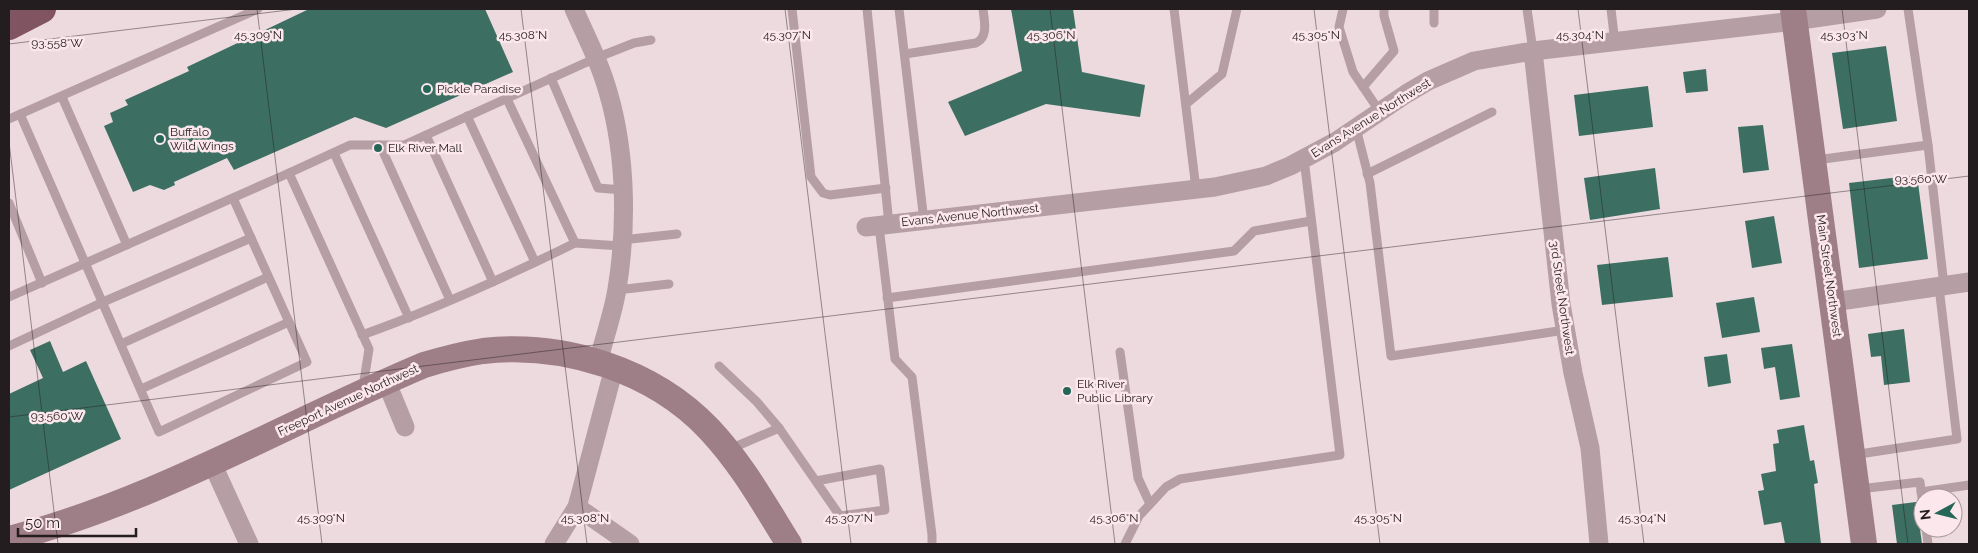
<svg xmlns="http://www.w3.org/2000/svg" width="1978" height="553" font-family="Raleway,sans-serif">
  <rect width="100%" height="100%" fill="#eddadf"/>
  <g fill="#3c6f61">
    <polygon points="309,9 485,9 513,72 386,128 355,117 234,170 227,158 174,182 175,185 164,190 150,185 133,192 104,126 113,122 110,113 128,105 125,100 189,71 187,67"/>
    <polygon points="1011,9 1073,9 1082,72 1145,85 1140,117 1046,104 965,136 948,102 1022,71"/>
    <polygon points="1886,46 1897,121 1843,129 1832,53"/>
    <polygon points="1706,69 1708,91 1686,93 1683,72"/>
    <polygon points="1648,86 1653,127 1579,136 1574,95"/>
    <polygon points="1763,125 1769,170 1743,173 1738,127"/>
    <polygon points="1655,168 1660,209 1590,220 1584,178"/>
    <polygon points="1917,175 1928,259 1859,268 1849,183"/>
    <polygon points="1774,216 1782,263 1752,268 1745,221"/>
    <polygon points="1668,257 1673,297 1602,305 1597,265"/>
    <polygon points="1754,297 1760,332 1722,338 1716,303"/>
    <polygon points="1904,329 1910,382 1884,385 1881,356 1871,357 1868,334"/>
    <polygon points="50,341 63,372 86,361 121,439 9,490 9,394 43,378 30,350"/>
    <polygon points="1792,344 1800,397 1780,400 1775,367 1764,369 1761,348"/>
    <polygon points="1727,354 1731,383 1708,387 1704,357"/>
    <polygon points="1804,425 1810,461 1814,460 1818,483 1814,484 1821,544 1785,544 1781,522 1764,525 1758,491 1764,490 1761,474 1776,471 1773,444 1779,443 1777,430"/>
    <polygon points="1916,502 1918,510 1921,513 1922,523 1920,529 1922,544 1897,544 1892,505"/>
  </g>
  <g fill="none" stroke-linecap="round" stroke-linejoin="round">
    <g stroke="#b59fa4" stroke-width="9">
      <polyline points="792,9 811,177 823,193 830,195 886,188"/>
      <polyline points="867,9 889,224"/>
      <polyline points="899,9 924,221"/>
      <polyline points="1174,9 1196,189"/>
      <polyline points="1343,9 1339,27 1353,72 1380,112"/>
      <polyline points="1527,9 1533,51"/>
      <polyline points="1611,9 1615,43"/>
      <polyline points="1908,9 1928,145"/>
      <polyline points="1434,23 1434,9"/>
      <path d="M 905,54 L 976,43 C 989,37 984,20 983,9"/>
      <polyline points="551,78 598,188 623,190"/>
      <polyline points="1363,87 1394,51 1384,16 1384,9"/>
      <polyline points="62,97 127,245"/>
      <polyline points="507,99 575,243 621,246"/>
      <polyline points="1186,104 1222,74 1237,9"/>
      <polyline points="20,114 159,432 307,362 233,198"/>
      <polyline points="467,116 535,262"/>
      <polyline points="9,119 258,9"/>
      <polyline points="1356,128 1370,183 1391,356 1565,330"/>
      <polyline points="426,135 493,282"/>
      <polyline points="380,145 450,300"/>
      <polyline points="334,153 409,318"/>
      <polyline points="1816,160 1928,145 1944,286"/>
      <polyline points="1367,174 1492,112"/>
      <polyline points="9,203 42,283"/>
      <polyline points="879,226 895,359 912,377 932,535 932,544"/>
      <polyline points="622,240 677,234"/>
      <polyline points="617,290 669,284"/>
      <polyline points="9,297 289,173"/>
      <polyline points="887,298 1234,251 1254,231 1311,221"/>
      <path d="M 362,335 C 435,309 506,277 575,243"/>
      <polyline points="121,344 268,277"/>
      <polyline points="9,346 103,302 251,238"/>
      <polyline points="1120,352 1138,478 1150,504"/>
      <polyline points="719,366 757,402 779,428"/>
      <polyline points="363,387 369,349 289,173 350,145 404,145 596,58 634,43 651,40"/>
      <polyline points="141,389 289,322"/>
      <polyline points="730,449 779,428 840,516 885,510 880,469 816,481"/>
      <polyline points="1853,455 1957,439 1939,287"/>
      <polyline points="1859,489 1920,482 1923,507"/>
      <polyline points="1921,492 1969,485"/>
      <polyline points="1926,528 1928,544"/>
      <polyline points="1125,544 1139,516 1166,487 1180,479 1340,455 1304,159"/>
    </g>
    <g stroke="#b59fa4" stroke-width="19">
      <path d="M 574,9 C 584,32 596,55 604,79 C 626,144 628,221 617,289 C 613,314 604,338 598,363"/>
      <polyline points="1533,51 1561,304 1573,373 1590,448 1599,544"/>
      <polyline points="866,227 1215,187 1266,176 1290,166 1335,142 1406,94 1428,81 1474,61 1533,51 1794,21 1877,9"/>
      <polyline points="1833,302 1969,282"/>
      <polyline points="386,381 405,427"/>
      <polyline points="212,463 249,544"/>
      <polyline points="577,507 630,544"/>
      <polyline points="554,544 577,507 614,368"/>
    </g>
    <g stroke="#9f7f87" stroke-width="26">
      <polyline points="1793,9 1864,544"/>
      <path d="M 9,539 C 155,501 286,423 424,365 C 444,359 463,354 483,351 C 564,342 653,370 709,429 C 742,464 764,504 789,544"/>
    </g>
    <polyline stroke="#805461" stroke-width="28" points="9,26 42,9"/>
  </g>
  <path fill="none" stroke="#241d1f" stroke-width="1" stroke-opacity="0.45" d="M 257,9 L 322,544M 521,9 L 587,544M 785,9 L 851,544M 1050,9 L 1115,544M 1314,9 L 1380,544M 1578,9 L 1644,544M 1842,9 L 1908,544M 9,44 L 297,9M 9,142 L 58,544M 9,417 L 1969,176"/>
  <g fill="#256756" stroke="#fbe7ec" stroke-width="2">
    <circle cx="427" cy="89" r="5"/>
    <circle cx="160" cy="139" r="5"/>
    <circle cx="378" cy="148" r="5"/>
    <circle cx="1067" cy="391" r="5"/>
  </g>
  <g text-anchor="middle" stroke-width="5" stroke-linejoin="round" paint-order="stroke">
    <g font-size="12" fill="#241d1f" stroke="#fbe7ec" text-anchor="start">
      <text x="437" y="93">Pickle Paradise</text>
      <text x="170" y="136">Buffalo<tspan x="170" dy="14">Wild Wings</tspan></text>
      <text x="388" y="152">Elk River Mall</text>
      <text x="1077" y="388">Elk River<tspan x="1077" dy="14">Public Library</tspan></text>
    </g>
    <g font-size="12" fill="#241d1f" stroke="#fbe7ec">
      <text transform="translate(1371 118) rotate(-32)" y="4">Evans Avenue Northwest</text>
      <text transform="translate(970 215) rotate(-6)" y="4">Evans Avenue Northwest</text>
      <text transform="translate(1829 276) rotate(82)" y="4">Main Street Northwest</text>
      <text transform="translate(1562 298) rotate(82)" y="4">3rd Street Northwest</text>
      <text transform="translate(348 400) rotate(-25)" y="4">Freeport Avenue Northwest</text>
    </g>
  </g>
  <g font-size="12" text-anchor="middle" fill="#241d1f" stroke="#fbe7ec" stroke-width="5" stroke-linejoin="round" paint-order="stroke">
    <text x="258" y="39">45.309°N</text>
    <text x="523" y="39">45.308°N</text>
    <text x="787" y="39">45.307°N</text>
    <text x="1051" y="39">45.306°N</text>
    <text x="1316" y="39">45.305°N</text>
    <text x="1580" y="39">45.304°N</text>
    <text x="1844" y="39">45.303°N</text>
    <text x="57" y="47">93.558°W</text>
    <text x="1921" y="183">93.560°W</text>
    <text x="57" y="420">93.560°W</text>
    <text x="321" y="522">45.309°N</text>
    <text x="585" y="522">45.308°N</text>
    <text x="849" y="522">45.307°N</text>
    <text x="1114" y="522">45.306°N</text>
    <text x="1378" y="522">45.305°N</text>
    <text x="1642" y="522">45.304°N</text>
  </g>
  <rect width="1978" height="553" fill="none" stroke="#241d1f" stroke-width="20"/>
  <g transform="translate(1938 513) rotate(263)"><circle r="24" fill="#fbe7ec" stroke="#a5969a"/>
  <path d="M0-4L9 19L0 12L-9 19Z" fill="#256756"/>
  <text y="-8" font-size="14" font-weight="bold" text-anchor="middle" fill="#241d1f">N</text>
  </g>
  <path d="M18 528v8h118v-8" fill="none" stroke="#241d1f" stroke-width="2.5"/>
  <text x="25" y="528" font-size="15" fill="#241d1f" stroke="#fbe7ec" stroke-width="4" paint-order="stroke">50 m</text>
</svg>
